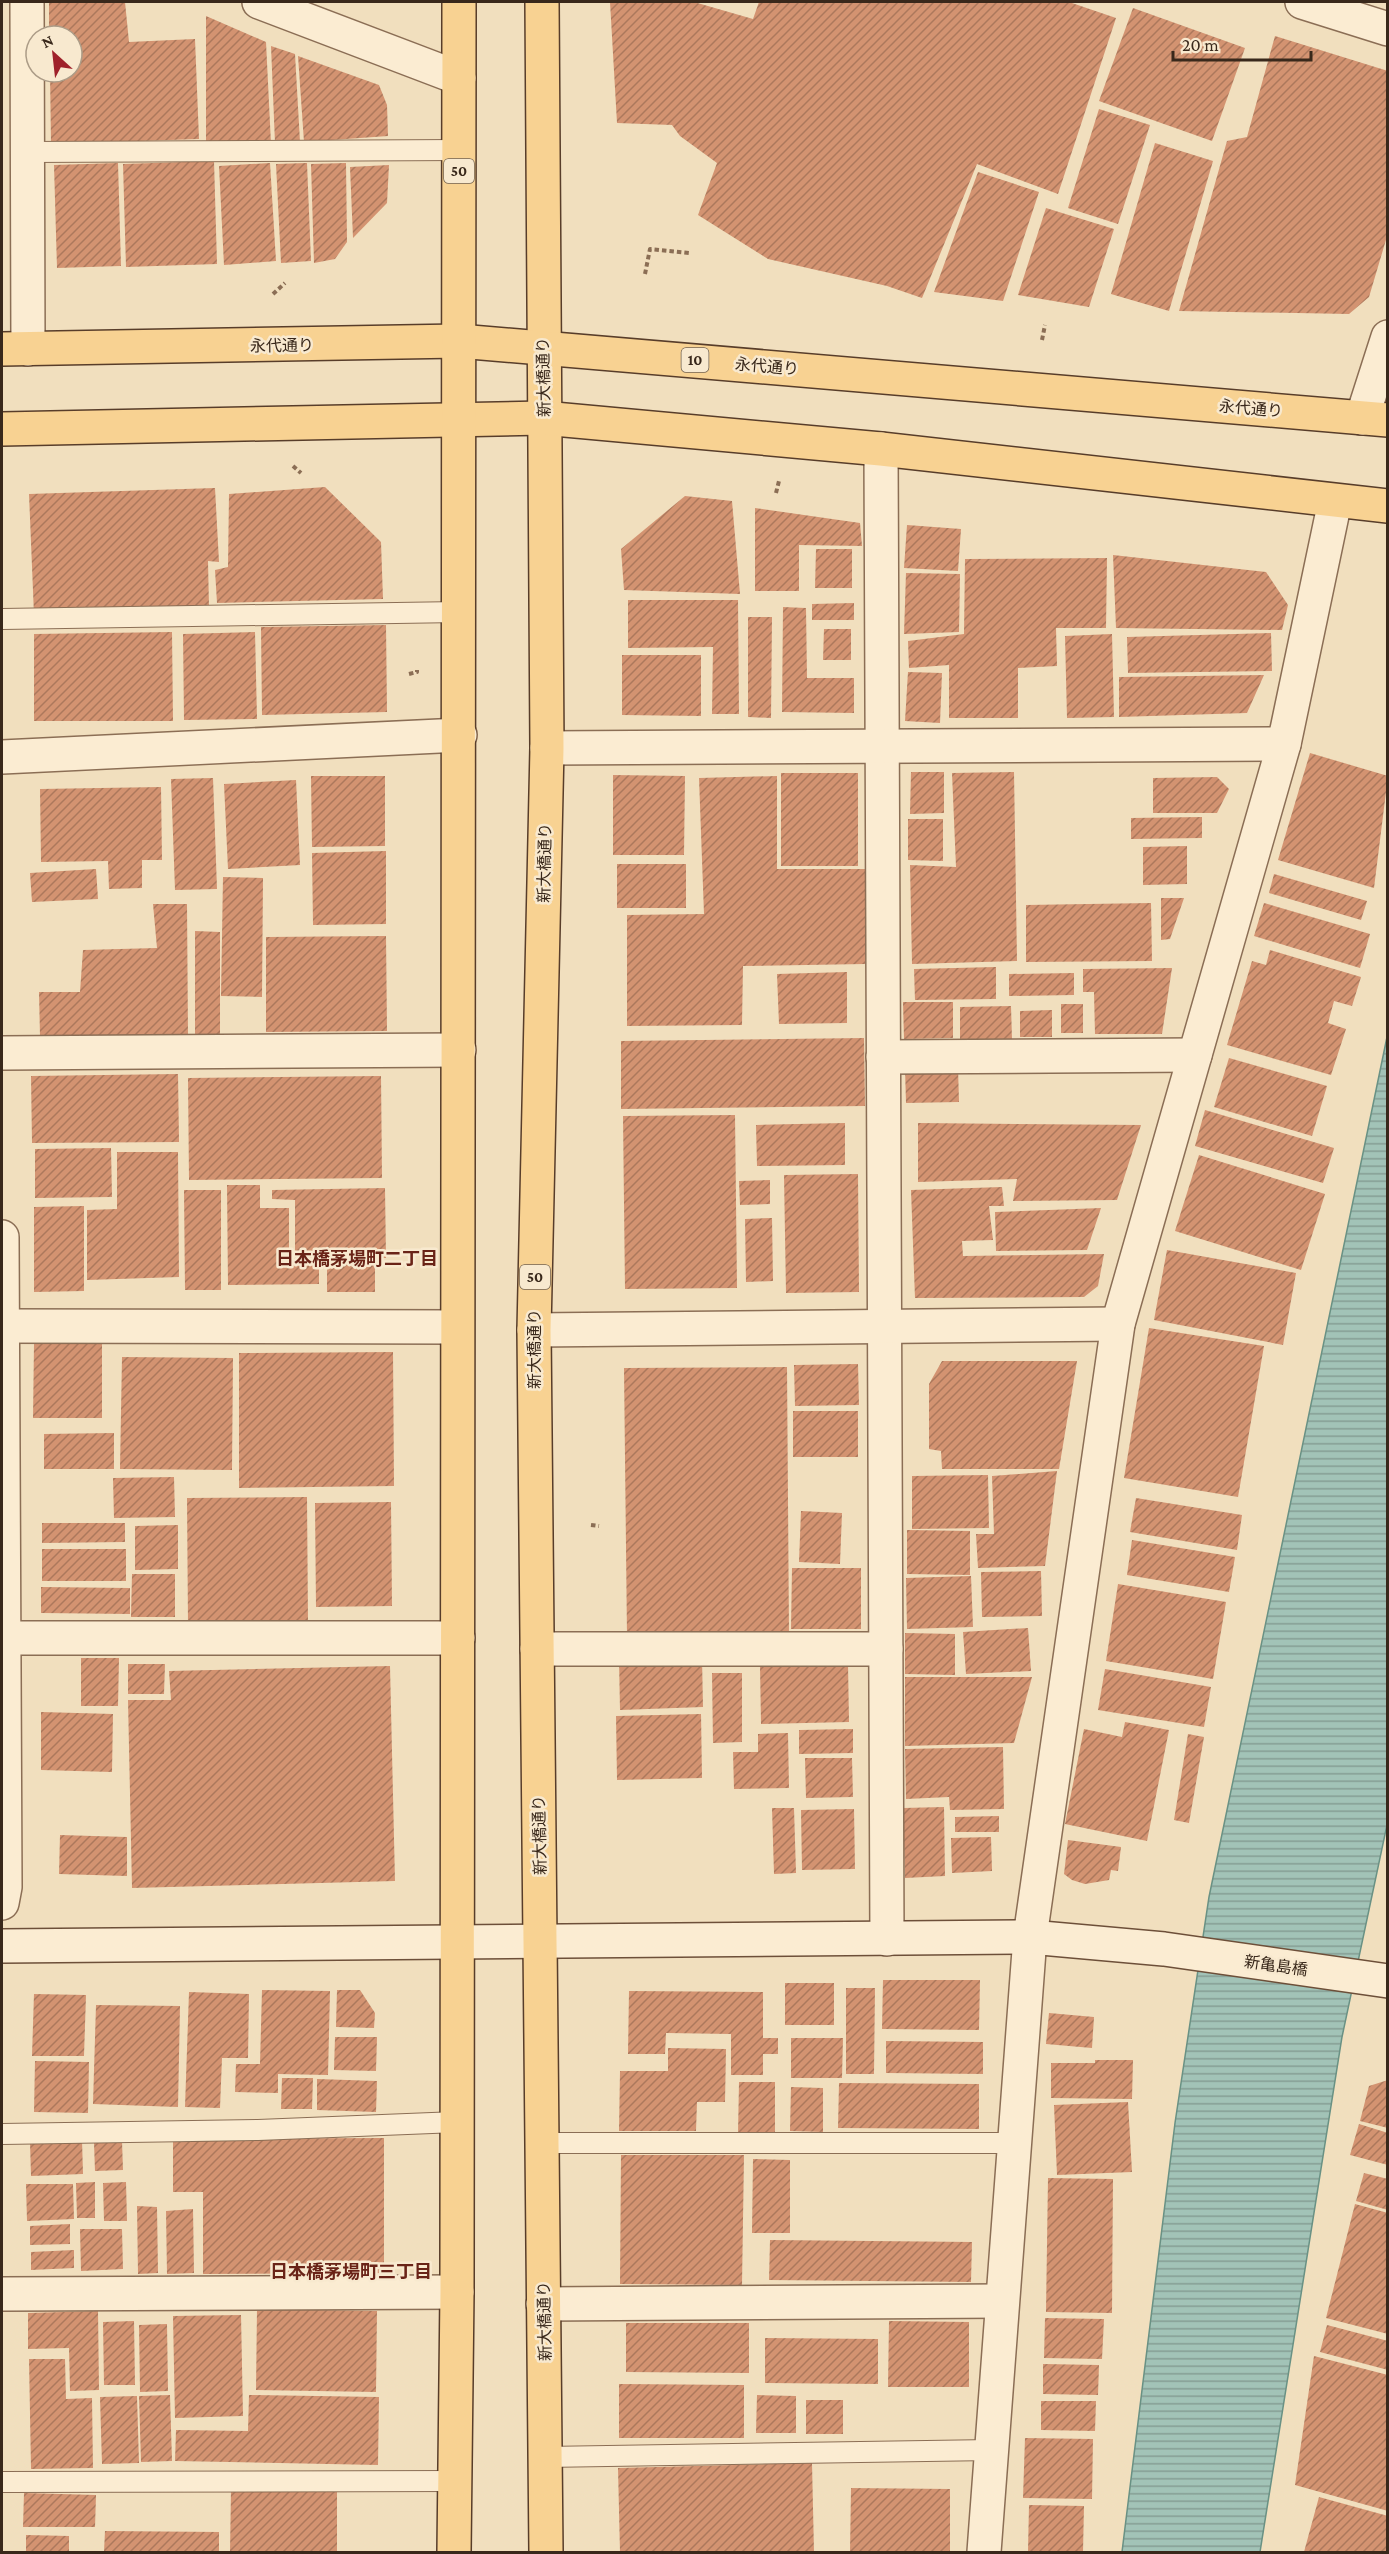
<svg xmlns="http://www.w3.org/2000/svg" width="1389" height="2554" font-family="'Crimson Pro','Noto Sans JP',serif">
  <defs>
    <pattern id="water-rules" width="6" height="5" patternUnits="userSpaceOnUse" patternTransform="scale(1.5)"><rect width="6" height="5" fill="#a2c3b7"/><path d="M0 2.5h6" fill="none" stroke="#859e94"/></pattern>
    <pattern id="building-hatch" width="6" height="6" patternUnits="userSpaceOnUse" patternTransform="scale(1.5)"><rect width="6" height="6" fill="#d39371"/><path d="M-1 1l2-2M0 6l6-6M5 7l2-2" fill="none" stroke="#ac785c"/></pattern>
  </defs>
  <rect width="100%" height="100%" fill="#f1dfbe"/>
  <polygon fill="url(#water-rules)" stroke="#699184" stroke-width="1.5" points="1387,1037 1387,1825 1342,2037 1260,2552 1122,2552 1175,2123 1209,1897"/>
  <g fill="url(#building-hatch)">
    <polygon points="49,2 125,2 129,42 195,39 199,139 51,144 50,72 72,72 72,36 49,36"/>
    <polygon points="610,2 694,2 753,19 759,2 1069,2 1116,18 1058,194 977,164 922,298 887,286 768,259 698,215 717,163 680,136 672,125 617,123"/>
    <polygon points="1133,8 1245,48 1212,141 1099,101"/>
    <polygon points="206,16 266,42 271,144 206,144"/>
    <polygon points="1275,36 1388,71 1388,233 1369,297 1349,314 1179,311 1227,141 1247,137"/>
    <polygon points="271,46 295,54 300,142 275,143"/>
    <polygon points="298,56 379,85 387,105 388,136 304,142"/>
    <polygon points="1099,109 1150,125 1118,224 1068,208"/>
    <polygon points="1155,143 1213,161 1169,311 1111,294"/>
    <polygon points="214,161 217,264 126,267 123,164"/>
    <polygon points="118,163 121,266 57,268 54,165"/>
    <polygon points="270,163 276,261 224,265 219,166"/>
    <polygon points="307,163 311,261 281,263 276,164"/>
    <polygon points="346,163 347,242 335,259 314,263 311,164"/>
    <polygon points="389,165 387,203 353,238 350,167"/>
    <polygon points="978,172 1039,192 1003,301 934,292"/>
    <polygon points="1046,208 1114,229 1089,307 1018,295"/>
    <polygon points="325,487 381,542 383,599 217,603 215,570 228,567 229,494"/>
    <polygon points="215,488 219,562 208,561 209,607 34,615 29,494"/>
    <polygon points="685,496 732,501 740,594 624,590 621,549"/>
    <polygon points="755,508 860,523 862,546 799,545 799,591 755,591"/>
    <polygon points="907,525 961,529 958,571 904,568"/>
    <polygon points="816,549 852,549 852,588 815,588"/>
    <polygon points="1113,555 1266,572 1288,605 1282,630 1116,628"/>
    <polygon points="1107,558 1106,628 1056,628 1057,666 1018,668 1018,718 949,718 949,665 909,668 908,641 964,634 965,559"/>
    <polygon points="906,573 960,574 959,632 904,634"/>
    <polygon points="628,600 738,600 739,714 712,714 713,647 628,648"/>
    <polygon points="854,603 854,620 812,620 812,604"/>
    <polygon points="783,607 806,608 807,678 854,678 854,713 782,712"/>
    <polygon points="748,617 772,617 771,718 748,717"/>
    <polygon points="386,625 387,712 262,715 261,627"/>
    <polygon points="824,629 851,629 851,660 823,660"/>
    <polygon points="172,632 173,721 34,721 34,634"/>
    <polygon points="255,632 257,719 184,720 183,634"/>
    <polygon points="1271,633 1272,671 1128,673 1127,637"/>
    <polygon points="1112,634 1114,717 1067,718 1065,636"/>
    <polygon points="622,655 701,655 701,716 622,715"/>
    <polygon points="908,672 942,673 940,723 905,721"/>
    <polygon points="1264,675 1247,713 1119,717 1119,677"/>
    <polygon points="1310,753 1388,776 1374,888 1278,860"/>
    <polygon points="911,772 944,772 944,813 910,814"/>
    <polygon points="1014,772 1017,961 912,964 910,865 956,867 952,773"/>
    <rect x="781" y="773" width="77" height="93"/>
    <polygon points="613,775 685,776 684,855 613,855"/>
    <polygon points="311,776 385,776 385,846 312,847"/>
    <polygon points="777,776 777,869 865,869 865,964 743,966 742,1025 627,1026 627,915 704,914 699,778"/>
    <polygon points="1217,777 1229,789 1217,813 1153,813 1153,778"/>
    <polygon points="213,778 217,889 175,890 171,779"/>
    <polygon points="296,780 300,865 228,869 224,784"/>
    <polygon points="161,787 162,860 142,860 142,888 109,889 108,861 41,862 40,789"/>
    <polygon points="1202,817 1202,838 1131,839 1131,818"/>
    <polygon points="908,819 943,819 943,861 908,860"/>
    <polygon points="1187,846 1187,884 1143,885 1143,847"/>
    <polygon points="386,851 386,924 313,925 312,853"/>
    <rect x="617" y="864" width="69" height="44"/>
    <polygon points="96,869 98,899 32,902 30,873"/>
    <polygon points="1274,874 1367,901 1361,920 1269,893"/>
    <polygon points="223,877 263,878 262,997 221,996"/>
    <polygon points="1161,898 1184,898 1170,939 1161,940"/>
    <polygon points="1151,903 1152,961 1026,962 1026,905"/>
    <polygon points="1264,903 1370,934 1360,968 1254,936"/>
    <polygon points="153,904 187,904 188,1035 40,1036 39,992 80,992 83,950 157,948"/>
    <polygon points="195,931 220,932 220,1034 195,1034"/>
    <polygon points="386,936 387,1031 266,1032 266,937"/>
    <polygon points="1270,950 1361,977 1352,1006 1334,1001 1328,1023 1346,1029 1331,1075 1227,1045 1252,961 1266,965"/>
    <polygon points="996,967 996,999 915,1000 914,969"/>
    <polygon points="1172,968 1162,1034 1095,1034 1094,992 1083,992 1083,969"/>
    <polygon points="847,972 847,1023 779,1024 777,974"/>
    <polygon points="1074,973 1074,995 1009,996 1009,974"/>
    <polygon points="903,1002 953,1002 953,1038 904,1039"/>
    <rect x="1061" y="1004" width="22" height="29"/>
    <polygon points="1011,1006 1012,1039 960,1040 960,1007"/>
    <polygon points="1052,1010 1052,1037 1020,1037 1020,1011"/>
    <polygon points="864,1038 865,1106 621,1109 621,1041"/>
    <polygon points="1229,1058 1327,1086 1312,1136 1214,1107"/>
    <polygon points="958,1067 959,1102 906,1103 905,1068"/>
    <polygon points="178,1074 179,1142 32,1143 31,1076"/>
    <polygon points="381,1076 382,1178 189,1180 188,1078"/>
    <polygon points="1205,1110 1334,1148 1323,1183 1195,1146"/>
    <polygon points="735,1115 737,1288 625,1289 623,1116"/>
    <polygon points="845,1123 845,1165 757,1166 756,1125"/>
    <polygon points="918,1123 1141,1125 1117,1200 1013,1201 1017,1179 918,1182"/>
    <polygon points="111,1148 112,1197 35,1198 35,1149"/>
    <polygon points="117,1152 178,1152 179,1277 87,1280 87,1210 117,1209"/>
    <polygon points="1199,1155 1325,1194 1301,1270 1175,1231"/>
    <polygon points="858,1174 859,1292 786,1293 784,1175"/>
    <polygon points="770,1180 770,1204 740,1205 739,1181"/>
    <polygon points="227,1185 260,1185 260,1208 289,1208 289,1262 319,1262 319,1284 228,1285"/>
    <polygon points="1002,1187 1004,1206 989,1206 993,1240 962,1241 963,1256 1104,1254 1098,1286 1084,1297 915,1298 911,1190"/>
    <polygon points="385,1188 386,1258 295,1258 295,1200 272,1199 272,1190"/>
    <polygon points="184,1190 221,1190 221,1290 185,1290"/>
    <polygon points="84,1206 84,1291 34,1292 34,1207"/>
    <polygon points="1101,1208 1087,1250 996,1251 995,1212"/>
    <polygon points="772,1218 773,1281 746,1282 745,1219"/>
    <polygon points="1167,1250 1296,1273 1283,1345 1154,1320"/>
    <polygon points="375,1263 375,1292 327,1292 327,1264"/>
    <polygon points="1149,1328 1264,1346 1238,1497 1124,1478"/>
    <polygon points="34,1344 102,1344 102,1418 33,1418"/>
    <polygon points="393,1352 394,1486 239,1488 239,1353"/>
    <polygon points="122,1357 233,1358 232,1470 120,1469"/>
    <polygon points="942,1361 1077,1361 1059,1469 942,1469 941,1451 929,1449 929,1384"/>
    <polygon points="858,1364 859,1405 795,1406 794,1365"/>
    <polygon points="787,1367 789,1634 627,1636 624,1368"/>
    <rect x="793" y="1411" width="65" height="46"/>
    <polygon points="114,1433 114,1469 44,1469 44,1434"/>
    <polygon points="1057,1471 1045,1566 978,1568 976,1534 994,1534 992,1476"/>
    <polygon points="988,1475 989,1528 912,1529 912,1476"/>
    <polygon points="174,1477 175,1517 114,1518 113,1478"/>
    <polygon points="307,1497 308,1622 188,1623 187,1498"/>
    <polygon points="1136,1498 1242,1515 1237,1550 1130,1532"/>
    <polygon points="391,1502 392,1606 316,1607 315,1503"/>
    <polygon points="801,1511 842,1513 840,1564 799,1562"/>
    <polygon points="42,1523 125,1523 125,1542 42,1543"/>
    <polygon points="178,1525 178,1569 135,1570 135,1526"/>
    <polygon points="907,1530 970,1531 970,1575 907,1574"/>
    <polygon points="1132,1540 1235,1557 1229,1592 1127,1575"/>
    <rect x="42" y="1549" width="84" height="32"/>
    <polygon points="792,1568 861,1568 861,1629 791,1629"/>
    <polygon points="1041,1571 1042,1616 982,1617 981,1572"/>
    <polygon points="132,1574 175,1574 175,1617 131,1617"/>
    <polygon points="971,1576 973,1627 907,1629 906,1578"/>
    <polygon points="1118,1584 1226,1602 1213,1679 1106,1661"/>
    <polygon points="41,1587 130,1588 130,1614 41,1613"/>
    <polygon points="1028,1628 1031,1671 966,1674 963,1632"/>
    <polygon points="905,1633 955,1634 955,1675 905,1674"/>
    <polygon points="81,1658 119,1658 118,1706 81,1706"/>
    <polygon points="702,1658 703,1707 620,1710 619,1659"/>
    <polygon points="128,1664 165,1664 164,1694 128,1694"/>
    <polygon points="848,1664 849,1722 761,1724 760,1666"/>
    <polygon points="390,1666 395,1881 132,1888 128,1700 171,1700 169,1671"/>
    <polygon points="1105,1669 1211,1687 1204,1727 1098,1710"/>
    <polygon points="712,1673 742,1673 742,1742 713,1743"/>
    <polygon points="905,1677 1032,1677 1014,1743 905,1746"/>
    <polygon points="41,1712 113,1714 112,1772 41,1770"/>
    <polygon points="701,1714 702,1778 617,1780 616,1716"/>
    <polygon points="1125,1722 1169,1730 1147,1841 1065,1824 1084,1729 1122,1737"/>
    <polygon points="853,1729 853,1753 799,1754 799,1730"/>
    <polygon points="788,1733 789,1788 734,1789 733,1752 758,1752 758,1734"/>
    <polygon points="1188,1734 1204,1737 1189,1823 1174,1820"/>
    <polygon points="1003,1747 1004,1809 950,1810 949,1797 906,1799 905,1749"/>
    <polygon points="805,1758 852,1758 853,1797 806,1798"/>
    <polygon points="944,1807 945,1876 905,1878 903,1808"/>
    <polygon points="772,1808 794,1808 796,1873 774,1874"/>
    <polygon points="854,1809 855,1869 802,1870 801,1810"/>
    <polygon points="999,1816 999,1832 955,1832 955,1817"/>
    <polygon points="60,1835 127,1837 127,1876 59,1874"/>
    <polygon points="991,1837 992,1871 952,1873 951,1838"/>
    <polygon points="1068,1840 1121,1847 1118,1871 1111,1870 1109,1880 1085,1884 1072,1880 1064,1874"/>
    <polygon points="883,1980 980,1980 979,2030 882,2029"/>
    <rect x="785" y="1983" width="49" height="42"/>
    <polygon points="846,1988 875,1988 874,2074 846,2074"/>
    <polygon points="262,1990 330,1991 328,2075 278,2074 278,2093 235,2092 236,2064 260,2064"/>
    <polygon points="337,1990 360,1990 375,2013 374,2028 336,2027"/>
    <polygon points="629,1991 763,1992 763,2038 778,2038 778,2054 763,2054 763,2075 731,2075 731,2034 666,2033 665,2054 628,2054"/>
    <polygon points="189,1992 249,1994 248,2058 222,2058 220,2108 185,2107"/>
    <polygon points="34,1994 86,1995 84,2056 32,2056"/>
    <polygon points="96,2005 180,2006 178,2107 93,2104"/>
    <polygon points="1049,2013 1094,2017 1092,2048 1046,2044"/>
    <polygon points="335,2037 377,2037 376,2071 334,2070"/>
    <polygon points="791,2038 843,2038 842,2078 791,2078"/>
    <polygon points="886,2041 983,2042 983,2074 886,2073"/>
    <polygon points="668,2048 726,2049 725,2102 697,2102 696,2131 619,2131 620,2071 668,2071"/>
    <polygon points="1095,2060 1133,2060 1132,2099 1051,2098 1051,2063 1095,2063"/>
    <polygon points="35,2061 89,2062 88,2113 34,2112"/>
    <polygon points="282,2078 313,2078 312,2109 281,2109"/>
    <polygon points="317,2079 377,2081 376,2112 317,2110"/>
    <polygon points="1388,2080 1388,2128 1360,2121 1369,2086"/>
    <polygon points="739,2082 775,2082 775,2135 738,2134"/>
    <polygon points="839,2083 979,2084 979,2129 838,2128"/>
    <polygon points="791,2087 823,2088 823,2132 790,2131"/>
    <polygon points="1128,2102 1132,2172 1057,2175 1054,2105"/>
    <polygon points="1359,2124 1388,2133 1388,2165 1350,2155"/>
    <polygon points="384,2138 384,2273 203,2274 203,2192 173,2192 173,2139"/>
    <polygon points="82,2140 83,2174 31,2176 30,2142"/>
    <polygon points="122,2141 123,2170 95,2171 94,2143"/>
    <polygon points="621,2155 744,2155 742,2285 620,2284"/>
    <polygon points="753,2159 790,2160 790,2233 752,2233"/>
    <polygon points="1364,2173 1388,2179 1388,2210 1356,2201"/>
    <polygon points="1048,2178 1113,2179 1112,2313 1046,2312"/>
    <polygon points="95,2182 95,2218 77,2218 76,2183"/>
    <polygon points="126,2182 127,2221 104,2221 103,2183"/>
    <polygon points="26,2184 73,2184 74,2219 27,2221"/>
    <polygon points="1355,2204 1388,2213 1388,2334 1326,2318"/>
    <polygon points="137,2206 157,2207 158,2273 138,2274"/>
    <polygon points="193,2209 194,2273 167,2274 166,2211"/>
    <polygon points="70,2224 70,2244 30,2245 30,2226"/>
    <polygon points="80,2229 122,2229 123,2269 81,2271"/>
    <polygon points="770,2240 972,2242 971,2282 769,2280"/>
    <polygon points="74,2250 74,2268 31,2270 31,2252"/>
    <polygon points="257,2309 377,2311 376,2392 256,2390"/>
    <polygon points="98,2311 99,2390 70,2391 69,2348 28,2349 28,2313"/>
    <polygon points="241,2315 243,2416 175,2418 173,2316"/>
    <polygon points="1045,2318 1104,2319 1102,2359 1044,2358"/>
    <polygon points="134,2321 135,2385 104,2385 103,2322"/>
    <polygon points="889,2321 969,2322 969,2387 888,2387"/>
    <polygon points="626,2323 749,2323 749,2373 626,2372"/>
    <polygon points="167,2324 168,2391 140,2392 139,2325"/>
    <polygon points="1327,2325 1388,2341 1388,2370 1320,2352"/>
    <polygon points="765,2338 878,2339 878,2384 765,2383"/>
    <polygon points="1314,2356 1388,2375 1388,2511 1295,2485"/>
    <polygon points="29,2359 65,2359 66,2399 92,2398 93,2468 31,2469"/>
    <polygon points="1043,2364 1099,2365 1098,2395 1043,2394"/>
    <polygon points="619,2384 744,2385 744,2438 619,2438"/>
    <polygon points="170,2395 172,2461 141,2462 139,2396"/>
    <polygon points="249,2395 379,2397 378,2465 175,2461 176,2430 248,2431"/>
    <polygon points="757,2395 796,2396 796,2433 756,2433"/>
    <polygon points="137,2396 139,2463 102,2464 100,2397"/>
    <rect x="806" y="2400" width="37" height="34"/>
    <polygon points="1041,2401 1096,2401 1095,2431 1041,2430"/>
    <polygon points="1025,2438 1093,2439 1092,2499 1023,2498"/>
    <polygon points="812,2463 814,2552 620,2552 618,2468"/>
    <polygon points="851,2488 950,2489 950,2552 850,2552"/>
    <polygon points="231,2490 337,2491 337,2552 230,2552"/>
    <polygon points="24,2493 96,2495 95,2527 23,2527"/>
    <polygon points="1319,2497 1388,2516 1388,2552 1304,2552"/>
    <polygon points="1029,2505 1084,2506 1083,2552 1028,2552"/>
    <polygon points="105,2531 219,2532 219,2552 104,2552"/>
    <polygon points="26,2535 69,2536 69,2552 26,2552"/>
  </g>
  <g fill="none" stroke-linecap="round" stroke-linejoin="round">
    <g stroke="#8b6e55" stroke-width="22">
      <g id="lane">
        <polyline points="28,152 459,150"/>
        <polyline points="2,619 459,612"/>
        <polyline points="2,2134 258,2130 457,2122"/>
        <polyline points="542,2143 1015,2143"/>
        <polyline points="545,2457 992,2450"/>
        <polyline points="2,2482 455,2481"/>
      </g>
    </g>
    <g stroke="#8b6e55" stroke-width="36">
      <g id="street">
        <polyline points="27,2 28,349"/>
        <polyline points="259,2 459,78"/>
        <polyline points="1302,2 1388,29"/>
        <polyline points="1362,418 1388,337"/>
        <polyline points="881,449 887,1939"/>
        <polyline points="547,748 1284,744"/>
        <polyline points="2,757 460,735"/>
        <polyline points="2,1053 459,1050"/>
        <polyline points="883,1057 1195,1055"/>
        <polyline points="2,1237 5,1887 2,1903"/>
        <polyline points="2,1326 457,1327"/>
        <polyline points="534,1330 1118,1324"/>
        <polyline points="2,1638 458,1638"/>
        <polyline points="537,1649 886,1649"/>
        <polyline points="2,2294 457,2292"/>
        <polyline points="543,2304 1002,2301"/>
        <polyline points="984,2552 1030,1937 1118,1324 1284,744 1335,501"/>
      </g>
    </g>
    <g stroke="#6d4f39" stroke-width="36">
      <polyline id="secondary" points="2,1946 1030,1937 1164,1949 1388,1981"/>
    </g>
    <g stroke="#583d2a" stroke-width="36">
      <g id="primary">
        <polyline points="542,2 547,748 534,1330 546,2552"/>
        <polyline points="2,349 459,341 1388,420"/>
        <polyline points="2,429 543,418 881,449 1388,506"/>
        <polyline points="454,2552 457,2292 459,2"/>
      </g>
    </g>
    <g stroke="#8b6e55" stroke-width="4" stroke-dasharray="4.5 3" stroke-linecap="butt">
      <polyline points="645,274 650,249 689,253"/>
      <polyline points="273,294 285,283"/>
      <polyline points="1042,340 1045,325"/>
      <polyline points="293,466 301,473"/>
      <polyline points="776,493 779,481"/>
      <polyline points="409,674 417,672 417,670"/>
      <polyline points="591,1525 599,1526"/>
    </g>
    <use href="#lane" stroke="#fbecd2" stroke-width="20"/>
    <use href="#street" stroke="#fbecd2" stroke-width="33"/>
    <use href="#secondary" stroke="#fbecd2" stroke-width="33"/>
    <use href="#primary" stroke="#f8d292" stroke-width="33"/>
  </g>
  <g text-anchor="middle" stroke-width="5" stroke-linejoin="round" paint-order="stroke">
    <g fill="#f8e9cf" stroke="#726251" stroke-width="1.5">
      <rect x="444" y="159" width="30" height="24" rx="4.5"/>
      <rect x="681.5" y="348" width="27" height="24" rx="4.5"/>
      <rect x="520" y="1265" width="30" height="24" rx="4.5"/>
    </g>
    <g font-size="15" font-weight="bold" fill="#39281b">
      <text x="459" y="176">50</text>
      <text x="695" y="365">10</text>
      <text x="535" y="1282">50</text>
    </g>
    <g font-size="16" fill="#39281b" stroke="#f8e9cf">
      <text transform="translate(282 345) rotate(-1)" y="6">永代通り</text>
      <text transform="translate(767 366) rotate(5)" y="6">永代通り</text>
      <text transform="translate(543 377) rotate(-91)" y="6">新大橋通り</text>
      <text transform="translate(1251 408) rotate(5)" y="6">永代通り</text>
      <text transform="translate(544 863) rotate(-89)" y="6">新大橋通り</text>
      <text transform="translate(534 1349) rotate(-90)" y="6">新大橋通り</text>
      <text transform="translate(539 1835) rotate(-91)" y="6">新大橋通り</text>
      <text transform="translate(1276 1965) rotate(8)" y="6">新亀島橋</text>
      <text transform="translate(544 2321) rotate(-91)" y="6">新大橋通り</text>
    </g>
    <g font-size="18" font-weight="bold" fill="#692317" stroke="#f8e9cf">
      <text x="357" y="1265">日本橋茅場町二丁目</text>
      <text x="351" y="2278">日本橋茅場町三丁目</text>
    </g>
  </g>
  <rect width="1389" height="2554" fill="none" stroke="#39281b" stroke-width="6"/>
  <g transform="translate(54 54) rotate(333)"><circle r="28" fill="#f8e9cf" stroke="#ac9c87" stroke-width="1.5"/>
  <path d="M0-4.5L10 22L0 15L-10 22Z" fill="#9f212a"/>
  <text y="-9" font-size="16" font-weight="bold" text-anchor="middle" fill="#39281b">N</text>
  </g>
  <path d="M1173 51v9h138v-9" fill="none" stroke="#39281b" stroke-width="3"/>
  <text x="1182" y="51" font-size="18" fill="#39281b" stroke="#f8e9cf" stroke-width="4.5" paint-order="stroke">20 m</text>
</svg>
